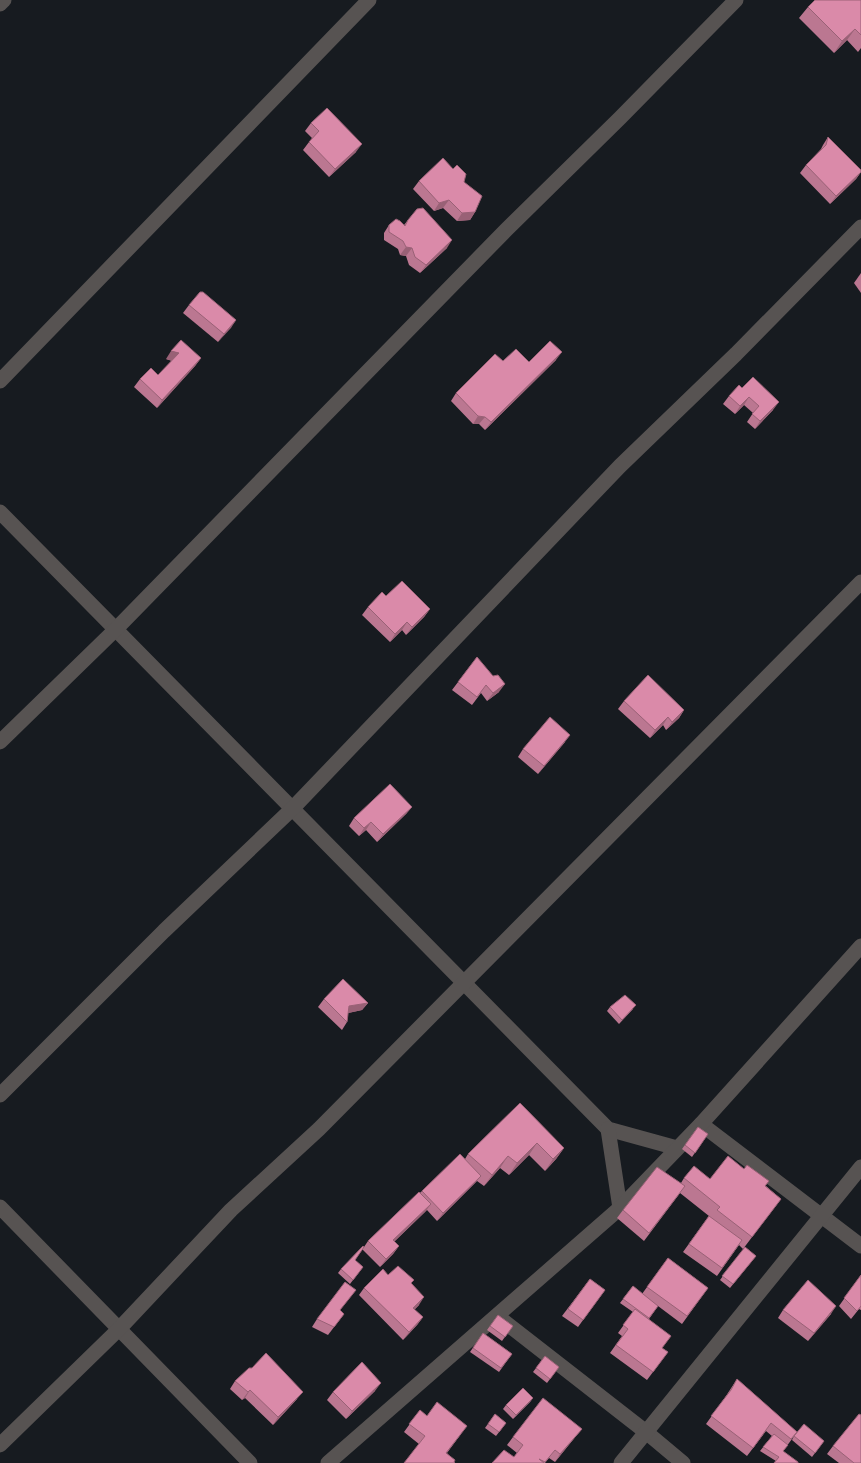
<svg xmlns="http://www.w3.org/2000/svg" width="861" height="1463" font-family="'Nunito Sans',sans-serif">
  <rect width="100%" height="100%" fill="#171b20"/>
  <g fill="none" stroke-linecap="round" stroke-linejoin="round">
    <g stroke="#575352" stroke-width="15">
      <polyline points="0,4 4,0"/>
      <polyline points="0,381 369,0"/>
      <polyline points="0,512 608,1129 677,1148"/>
      <polyline points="0,742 116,629 506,230 620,118 736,0"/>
      <polyline points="0,1095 164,931 292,809 620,466 736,354 861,227"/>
      <polyline points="701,1124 861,1246"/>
      <polyline points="608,1129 620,1208"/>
      <polyline points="0,1207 250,1463"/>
      <polyline points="497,1316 646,1432 683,1463"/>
      <polyline points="0,1445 119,1329 231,1210 319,1129 861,582"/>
      <polyline points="328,1463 620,1208 701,1124 861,946"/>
      <polyline points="621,1463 861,1167"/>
    </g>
  </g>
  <g fill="#bb7791">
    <polygon points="861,0 861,48 858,52 847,40 834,53 799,18 808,7"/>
    <polygon points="311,123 356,152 329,177 303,150 312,138 305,131"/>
    <polygon points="828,137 861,172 856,179 830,204 800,173 806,165 821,149 823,145"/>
    <polygon points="419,181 464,182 475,212 470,220 457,221 443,208 434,211 413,189"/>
    <polygon points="408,220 447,248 420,273 409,265 406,256 400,255 398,249 384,240 384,233 389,225 404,225"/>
    <polygon points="861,273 861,293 854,283"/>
    <polygon points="189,305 236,320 218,342 183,313"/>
    <polygon points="201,358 195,366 157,408 134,387 140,379 158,375 172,361 166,359"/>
    <polygon points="556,360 485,430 479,424 473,424 451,401 456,393 503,361 529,362"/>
    <polygon points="742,388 773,410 755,429 747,422 753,413 744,405 735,414 723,404 729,396"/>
    <polygon points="368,607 430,609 424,617 406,635 402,630 390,642 362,615"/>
    <polygon points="477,657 499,692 487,701 481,693 472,705 452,690"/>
    <polygon points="624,701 684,710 679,718 666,730 663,725 650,738 618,709"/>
    <polygon points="565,742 538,774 518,757 523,749"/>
    <polygon points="412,807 406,814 377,842 366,830 359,836 349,826 354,818"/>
    <polygon points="324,999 368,1003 362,1010 348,1013 347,1022 342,1030 318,1007"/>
    <polygon points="610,1007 633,1009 619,1024 607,1011"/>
    <polygon points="520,1103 564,1148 556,1159 545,1171 529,1155 509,1175 500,1168 484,1186 477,1181 437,1221 427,1210 394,1242 399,1246 393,1254 380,1267 362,1249 355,1260 363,1267 350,1284 338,1273 341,1269 364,1247 368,1241 422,1191 465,1159 468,1154"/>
    <polygon points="698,1127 708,1134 692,1157 682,1149"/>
    <polygon points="684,1178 710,1179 766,1186 781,1199 743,1249 739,1245 717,1276 683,1252 709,1216 680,1193 644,1241 617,1218 623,1210 681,1183"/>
    <polygon points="745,1247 756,1256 730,1288 720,1280"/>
    <polygon points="668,1258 708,1288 682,1324 658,1306 649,1319 662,1348 668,1352 647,1380 610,1353 622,1336 618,1333 633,1312 620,1303 633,1286 642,1294"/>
    <polygon points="388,1275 412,1284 419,1305 414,1310 423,1317 417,1325 403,1340 359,1295 364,1288"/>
    <polygon points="861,1275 861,1310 859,1309 851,1319 839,1306"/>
    <polygon points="590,1279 605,1290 578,1327 562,1316"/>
    <polygon points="783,1310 831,1314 808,1341 778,1318"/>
    <polygon points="340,1311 344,1314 328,1335 312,1327 317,1319"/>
    <polygon points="498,1315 513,1326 502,1341 487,1330"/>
    <polygon points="483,1333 512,1354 499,1372 470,1352"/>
    <polygon points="545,1356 559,1367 547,1383 533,1372"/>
    <polygon points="737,1379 797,1432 776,1461 760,1451 772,1436 766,1431 747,1456 706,1424 726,1396"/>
    <polygon points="235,1381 297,1399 273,1425 245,1398 242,1400 230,1389"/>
    <polygon points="375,1391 346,1419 327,1400 333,1392"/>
    <polygon points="533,1398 530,1402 513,1419 503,1409 506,1405"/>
    <polygon points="420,1410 427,1416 461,1434 447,1453 454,1462 419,1444 404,1432"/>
    <polygon points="495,1414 506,1423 496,1436 485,1428"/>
    <polygon points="582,1429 576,1436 555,1462 549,1458 545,1463 492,1463 514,1457 517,1453 507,1445 513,1437"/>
    <polygon points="794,1436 824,1441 812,1457 792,1440"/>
    <polygon points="833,1446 861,1463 839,1463 827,1454"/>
  </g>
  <g fill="#996176">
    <polygon points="855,29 847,40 834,53 842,41"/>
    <polygon points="362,144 356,152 329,177 335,169"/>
    <polygon points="861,172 856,179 830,204 836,196"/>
    <polygon points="449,200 443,208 434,211 439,203"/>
    <polygon points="475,212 470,220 457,221 462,213"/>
    <polygon points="452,240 447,248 420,273 426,265"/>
    <polygon points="406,247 412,248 406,256 400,255"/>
    <polygon points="236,320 231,328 218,342 224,334"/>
    <polygon points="171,351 179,353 173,361 166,359"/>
    <polygon points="562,352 556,360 485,430 491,422"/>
    <polygon points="201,358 195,366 157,408 162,400"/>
    <polygon points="749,397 744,405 735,414 740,406"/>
    <polygon points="779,402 773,410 755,429 760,421"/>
    <polygon points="478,416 485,417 479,424 473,424"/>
    <polygon points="430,609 424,617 406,635 412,627"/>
    <polygon points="407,622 402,630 390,642 395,634"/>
    <polygon points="505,684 499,692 487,701 493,693"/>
    <polygon points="684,710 679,718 666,730 672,722"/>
    <polygon points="668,717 663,725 650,738 655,730"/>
    <polygon points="570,735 565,742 538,774 544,766"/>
    <polygon points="412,807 406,814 377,842 383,834"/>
    <polygon points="371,822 366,830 359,836 364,828"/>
    <polygon points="368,1003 362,1010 344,1014 349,1006"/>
    <polygon points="537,1143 529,1155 509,1175 517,1163"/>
    <polygon points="564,1148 556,1159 545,1171 553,1159"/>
    <polygon points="508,1156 500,1168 484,1186 492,1175"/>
    <polygon points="481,1176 475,1183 437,1221 443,1213"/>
    <polygon points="431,1204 425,1212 387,1248 393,1240"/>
    <polygon points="399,1246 393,1254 380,1267 386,1259"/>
    <polygon points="424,1297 419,1305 408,1316 413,1308"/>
    <polygon points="836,1306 831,1314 808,1341 814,1333"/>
    <polygon points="423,1317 417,1325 403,1340 409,1332"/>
    <polygon points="381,1383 375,1391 346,1419 352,1411"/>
    <polygon points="250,1390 245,1398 242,1400 248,1392"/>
    <polygon points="303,1392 297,1399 273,1425 278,1417"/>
    <polygon points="533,1398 530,1402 513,1419 516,1415"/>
    <polygon points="582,1429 576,1436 555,1462 560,1454"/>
  </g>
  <g fill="#da8aa9" stroke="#996176">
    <polygon points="815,0 861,0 861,35 855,29 842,41 808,7"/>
    <polygon points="327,108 362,144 335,169 309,142 319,131 311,123"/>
    <polygon points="828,137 861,170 861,172 836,196 806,165 826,145"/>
    <polygon points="443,158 453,169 457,165 466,174 464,182 482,196 475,212 462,213 449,200 439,203 419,181"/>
    <polygon points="423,208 452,240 426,265 415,257 412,248 406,247 403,241 389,232 389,225 396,219 400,221 405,226 408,220 417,209"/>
    <polygon points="200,292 203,292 236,320 224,334 189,305"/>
    <polygon points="181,340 201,358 162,400 140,379 151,368 158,375 179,353 171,351"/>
    <polygon points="550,341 562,352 491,422 485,417 478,416 456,393 495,354 503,361 516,349 529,362"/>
    <polygon points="753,377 779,402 760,421 752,414 759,406 749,397 740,406 729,396 739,385 742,388"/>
    <polygon points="402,581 430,609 412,627 407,622 395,634 368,607 382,592 386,596"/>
    <polygon points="477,657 493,676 498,675 505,684 493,693 486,685 477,697 458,682"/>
    <polygon points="648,675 684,710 672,722 668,717 655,730 624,701"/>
    <polygon points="550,717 570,735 544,766 523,749"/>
    <polygon points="390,784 412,807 383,834 371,822 364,828 354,818"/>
    <polygon points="343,979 368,1003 349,1006 347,1022 324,999"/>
    <polygon points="625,995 636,1005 622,1020 610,1007"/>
    <polygon points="520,1103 564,1148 553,1159 537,1143 517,1163 508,1156 492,1175 468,1154"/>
    <polygon points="698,1127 708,1134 695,1153 685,1145"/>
    <polygon points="460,1154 481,1176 443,1213 422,1191"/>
    <polygon points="728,1156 744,1169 747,1165 769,1181 765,1186 781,1199 752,1237 717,1210 720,1207 684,1178 694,1166 710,1179"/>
    <polygon points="657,1167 685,1186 649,1233 623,1210"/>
    <polygon points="419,1192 431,1204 393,1240 399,1246 386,1259 368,1241"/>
    <polygon points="709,1216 742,1240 722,1268 689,1244"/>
    <polygon points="363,1246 364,1247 355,1260 363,1267 353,1280 341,1269"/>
    <polygon points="745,1247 756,1256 733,1284 722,1276"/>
    <polygon points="668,1258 708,1288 687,1316 647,1287"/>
    <polygon points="398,1266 414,1280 411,1283 424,1297 413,1308 423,1317 409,1332 364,1288 383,1269 388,1275"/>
    <polygon points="861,1275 861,1306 857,1311 844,1298"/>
    <polygon points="590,1279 605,1290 583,1320 568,1309"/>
    <polygon points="808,1280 836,1306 814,1333 783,1310"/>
    <polygon points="345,1282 356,1290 340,1310 344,1314 334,1327 317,1319"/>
    <polygon points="633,1286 658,1306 649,1318 623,1299"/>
    <polygon points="635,1309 671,1336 662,1348 668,1352 653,1372 616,1345 628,1329 623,1325"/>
    <polygon points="498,1315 513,1326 505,1337 490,1326"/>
    <polygon points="483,1333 512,1354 501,1368 473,1348"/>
    <polygon points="266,1353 303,1392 278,1417 250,1390 248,1392 235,1381 249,1368 252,1368"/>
    <polygon points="545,1356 559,1367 550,1379 536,1368"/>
    <polygon points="362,1362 381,1383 352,1411 333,1392"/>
    <polygon points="737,1379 797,1432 791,1439 771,1423 753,1448 711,1416 731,1390"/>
    <polygon points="523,1388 533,1398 516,1415 506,1405"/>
    <polygon points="543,1398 582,1429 560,1454 555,1450 545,1462 539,1459 544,1463 492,1463 504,1450 514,1457 523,1445 513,1437"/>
    <polygon points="437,1402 467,1426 446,1453 455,1460 454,1462 455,1463 404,1463 425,1436 409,1424 420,1410 427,1416"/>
    <polygon points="495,1414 506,1423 499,1432 488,1424"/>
    <polygon points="859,1414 861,1415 861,1463 854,1463 833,1446"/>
    <polygon points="804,1424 824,1441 815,1453 794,1436"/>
    <polygon points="774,1434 788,1445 783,1451 798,1462 798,1463 774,1463 779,1457 763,1447"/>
  </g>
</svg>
